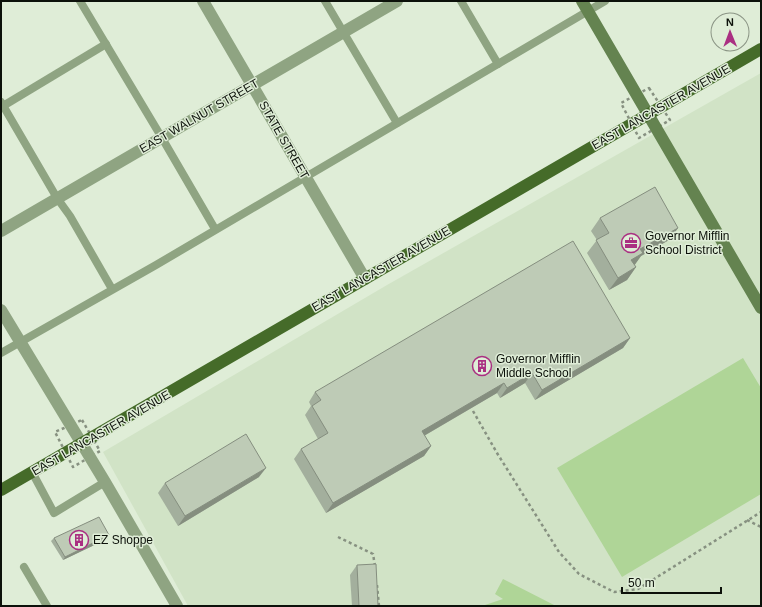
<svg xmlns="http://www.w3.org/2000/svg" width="762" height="607" font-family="Arial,sans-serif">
  <rect width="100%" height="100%" fill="#dfedd7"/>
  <polygon fill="#d1e3c6" points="761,73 761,606 188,606 103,452 387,285"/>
  <g fill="#afd597">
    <polygon points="743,358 761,388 761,494 622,577 557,468"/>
    <polygon points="503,579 556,606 482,606 503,599 495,594"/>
  </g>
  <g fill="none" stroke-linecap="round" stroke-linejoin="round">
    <g stroke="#879181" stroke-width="2.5" stroke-dasharray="3 3" stroke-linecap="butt">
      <polygon points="649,88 670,120 639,138 621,103"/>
      <polyline points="473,411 497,453 559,552 579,574 614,592 638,589 761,512"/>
      <polygon points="82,420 100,451 73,467 55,432"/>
      <polyline points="747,520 761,527"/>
      <polyline points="338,537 373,554 375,566"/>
      <polyline points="377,585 379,606"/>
    </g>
    <g stroke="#8fa482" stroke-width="8">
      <polyline points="80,1 162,138 215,229"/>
      <polyline points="325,1 397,123"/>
      <polyline points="461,1 498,64"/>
      <polyline points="1,102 57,198 70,216 112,289"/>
      <polyline points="3,106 106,44"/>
      <polyline points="1,353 156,265 605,1"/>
      <polyline points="32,472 54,513 105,482"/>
      <polyline points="24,567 47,606"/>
    </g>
    <g stroke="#8fa482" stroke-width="12">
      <polyline points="203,1 365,279"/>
      <polyline points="1,231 397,1"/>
      <polyline points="1,310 105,482 177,606"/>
    </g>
    <polyline stroke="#648350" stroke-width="12" points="582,1 761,308"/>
    <polyline stroke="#456b29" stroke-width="12" points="1,490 761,49"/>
  </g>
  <g fill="#a3af9d">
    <polygon points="600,218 678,228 669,240 641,256 634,265 636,267 627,280 609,290 587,253 597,240 591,231"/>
    <polygon points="630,338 623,348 535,400 525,383 500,398 497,393 424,436 431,446 424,456 326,513 294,459 301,449 318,439 305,415 311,406 309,402 315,392"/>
    <polygon points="259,477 178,526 158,493 165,483"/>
    <polygon points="109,535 107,539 63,560 51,541 54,538"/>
    <polygon points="357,565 378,606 352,606 350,575"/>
  </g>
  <g fill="#858e7f">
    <polygon points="678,228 669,240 641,256 634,266 631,260 640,249"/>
    <polygon points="636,267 627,280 609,290 618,278"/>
    <polygon points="630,338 623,348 535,400 542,390"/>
    <polygon points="532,373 525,383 500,398 507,388"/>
    <polygon points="504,383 497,393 415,441 422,431"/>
    <polygon points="431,446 424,456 326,513 333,503"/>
    <polygon points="266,468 259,477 178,526 185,516"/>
    <polygon points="109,535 107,539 63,560 65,557"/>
  </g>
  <g fill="#becbb6" stroke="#858e7f">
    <polygon points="655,187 678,228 640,249 643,253 631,260 636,267 618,278 596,240 609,233 600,218"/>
    <polygon points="573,241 630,338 542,390 532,373 507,388 504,383 422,431 431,446 333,503 301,449 328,433 312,406 321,400 315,392"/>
    <polygon points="246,434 266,468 185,516 165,483"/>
    <polygon points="99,517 109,535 65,557 54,538"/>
    <polygon points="376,564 378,606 359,606 357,565"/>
  </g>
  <defs>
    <g id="office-ring" transform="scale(1)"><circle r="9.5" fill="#dfedd7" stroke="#aa2f82" stroke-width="1.5"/><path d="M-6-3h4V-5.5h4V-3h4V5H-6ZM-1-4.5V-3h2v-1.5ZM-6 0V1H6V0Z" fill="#aa2f82"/></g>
    <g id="building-ring" transform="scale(1)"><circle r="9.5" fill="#dfedd7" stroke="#aa2f82" stroke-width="1.5"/><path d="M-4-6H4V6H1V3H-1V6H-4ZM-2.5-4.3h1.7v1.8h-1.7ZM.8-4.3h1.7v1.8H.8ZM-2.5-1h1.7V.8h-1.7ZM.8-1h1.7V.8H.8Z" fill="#aa2f82"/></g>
  </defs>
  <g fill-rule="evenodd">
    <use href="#office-ring" x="631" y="243"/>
    <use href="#building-ring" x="482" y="366"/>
    <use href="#building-ring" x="79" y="540"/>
  </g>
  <g text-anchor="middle" stroke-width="3" stroke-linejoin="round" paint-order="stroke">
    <g font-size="12" fill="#0c110a" stroke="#dfedd7">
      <text transform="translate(661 107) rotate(-30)" y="4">EAST LANCASTER AVENUE</text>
      <text transform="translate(199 116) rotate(-30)" y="4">EAST WALNUT STREET</text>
      <text transform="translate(284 140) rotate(60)" y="4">STATE STREET</text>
      <text transform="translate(381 269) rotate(-30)" y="4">EAST LANCASTER AVENUE</text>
      <text transform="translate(101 433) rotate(-30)" y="4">EAST LANCASTER AVENUE</text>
    </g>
    <g font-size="12" fill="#0c110a" stroke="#dfedd7" text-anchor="start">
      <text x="645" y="240">Governor Mifflin<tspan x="645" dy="14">School District</tspan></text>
      <text x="496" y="363">Governor Mifflin<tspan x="496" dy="14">Middle School</tspan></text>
      <text x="93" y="544">EZ Shoppe</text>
    </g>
  </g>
  <rect width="762" height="607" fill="none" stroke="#0c110a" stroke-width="4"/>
  <g transform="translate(730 32) rotate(359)"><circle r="19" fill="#dfedd7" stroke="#8b9585"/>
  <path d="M0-3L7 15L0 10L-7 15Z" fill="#aa2f82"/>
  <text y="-6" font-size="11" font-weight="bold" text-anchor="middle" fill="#0c110a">N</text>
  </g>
  <path d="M622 587v6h99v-6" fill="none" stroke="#0c110a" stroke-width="2"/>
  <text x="628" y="587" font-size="12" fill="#0c110a" stroke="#dfedd7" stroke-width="3" paint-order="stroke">50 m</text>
</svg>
